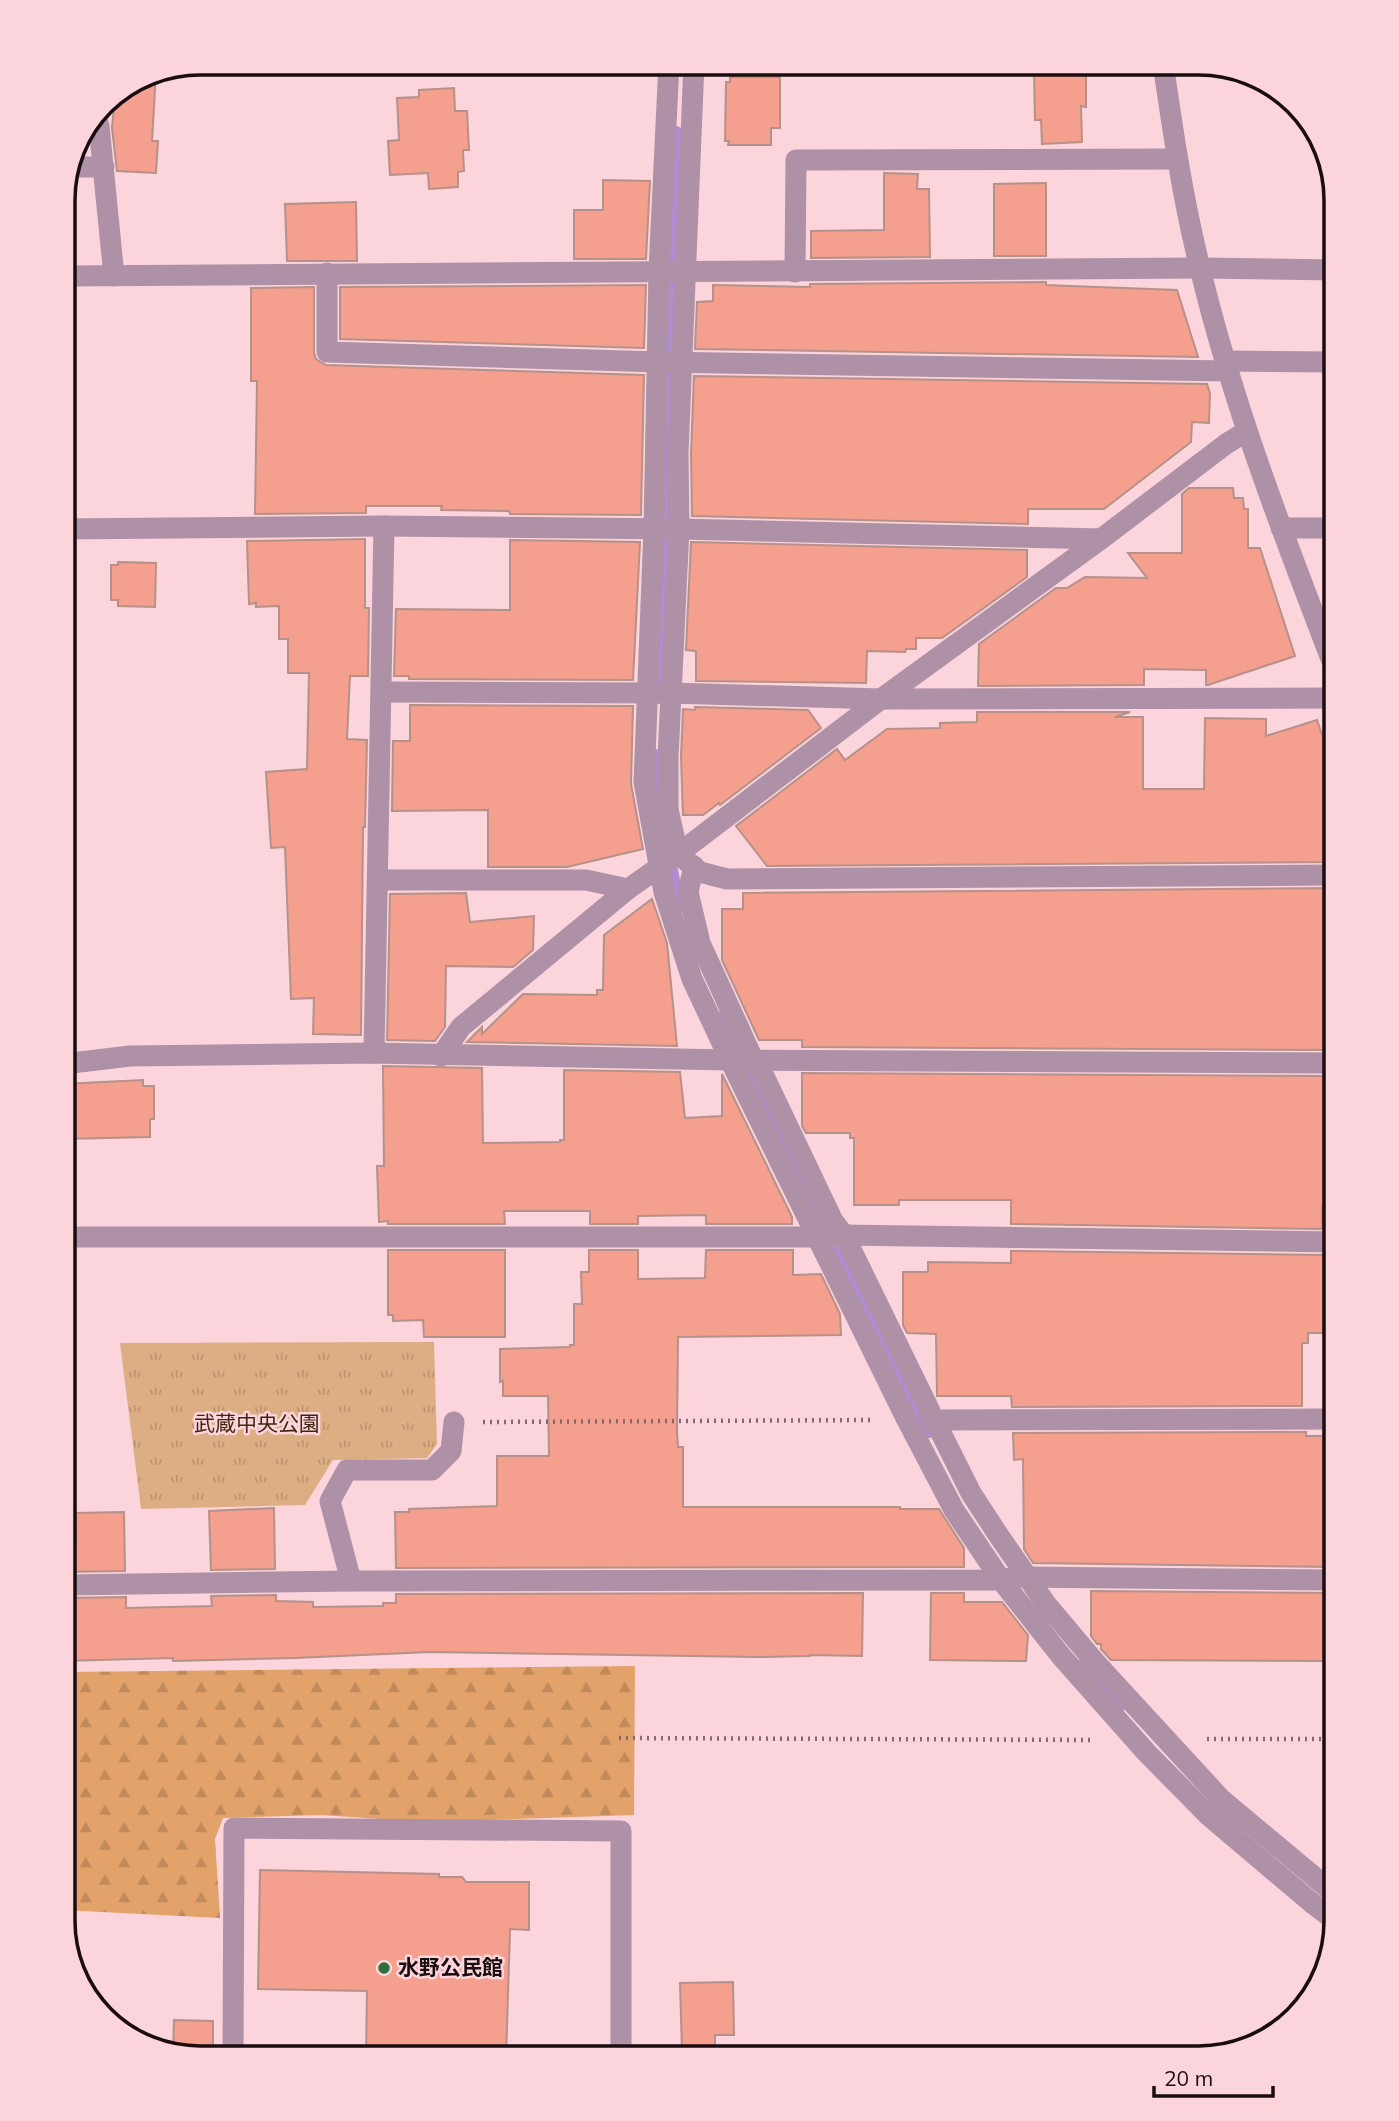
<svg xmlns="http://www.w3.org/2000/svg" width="1399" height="2121" font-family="Mulish,'Noto Sans JP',sans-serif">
  <defs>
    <pattern id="forest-firs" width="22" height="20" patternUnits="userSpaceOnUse" patternTransform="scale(1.75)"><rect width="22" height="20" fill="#e2a26a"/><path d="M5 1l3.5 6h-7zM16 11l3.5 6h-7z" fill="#c18a5b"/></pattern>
    <pattern id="park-tufts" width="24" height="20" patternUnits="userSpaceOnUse" patternTransform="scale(1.75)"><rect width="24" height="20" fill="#ddad84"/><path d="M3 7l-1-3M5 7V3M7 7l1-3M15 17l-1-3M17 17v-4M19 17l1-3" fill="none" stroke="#bd9471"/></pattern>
  </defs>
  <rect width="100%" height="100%" fill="#fbd4dc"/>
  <polygon fill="url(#forest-firs)" points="635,1666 634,1815 426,1822 321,1815 223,1818 215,1839 220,1918 63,1910 63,1672"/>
  <polygon fill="url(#park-tufts)" points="434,1342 437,1444 427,1458 333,1460 305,1505 141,1509 120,1343"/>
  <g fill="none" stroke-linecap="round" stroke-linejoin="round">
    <g stroke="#ae8dd3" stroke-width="12">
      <polyline points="661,698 676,132"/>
      <polyline points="658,755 657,778 660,796"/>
      <polyline points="669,855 679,906"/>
      <polyline points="721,1017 822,1221"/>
      <polyline points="836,1252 929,1432"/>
      <polyline points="1084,1664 1119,1707"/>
    </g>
  </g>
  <g fill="#f5a08e" stroke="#b59189" stroke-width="2">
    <polygon points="1086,70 1086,107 1081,106 1082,142 1042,144 1041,120 1035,120 1034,72"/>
    <polygon points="156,72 152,141 158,141 156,173 117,171 112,128 115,95 148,73"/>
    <polygon points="730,77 780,77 780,128 771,128 771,145 728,145 729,141 725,141 726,82 730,82"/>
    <polygon points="454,88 455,111 467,111 469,150 463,150 464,171 458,172 458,187 429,189 428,173 390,175 388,141 399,140 397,98 419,97 419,90"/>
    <polygon points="884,173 918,174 917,189 929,189 930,257 811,258 811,231 884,230"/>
    <polygon points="603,180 650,181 646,259 574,259 574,210 603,210"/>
    <polygon points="1046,183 1046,256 994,256 994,184"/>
    <polygon points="356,202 357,261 287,261 285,204"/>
    <polygon points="1046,282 1046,285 1070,286 1177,290 1198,357 695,349 697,302 713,301 713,285 810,287 810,284"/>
    <polygon points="646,285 644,348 340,339 340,287"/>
    <polygon points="314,287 314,353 316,359 326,365 644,375 641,515 510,514 509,511 441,510 442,506 366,506 366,513 255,514 257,381 251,381 251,288"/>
    <polygon points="694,376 1207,384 1210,393 1209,423 1192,422 1191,442 1104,509 1028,509 1028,524 692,516 691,453"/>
    <polygon points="1189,488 1233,488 1234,498 1243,498 1244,509 1248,509 1248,548 1260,548 1295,656 1208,685 1206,685 1206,670 1144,669 1144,685 978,686 979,644 1056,588 1067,588 1085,577 1147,578 1128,553 1182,553 1182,494"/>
    <polygon points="365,539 365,608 369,608 368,676 350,676 347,739 367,740 365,827 363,827 361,1035 313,1034 314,998 291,999 285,847 271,848 266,772 307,769 309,673 288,673 288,639 279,639 279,606 256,607 256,603 249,604 247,541"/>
    <polygon points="510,540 640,542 633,680 409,679 409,676 394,676 396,609 510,610"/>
    <polygon points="691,542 1027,550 1027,577 942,638 916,638 916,649 906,649 905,652 867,651 866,683 696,681 696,651 686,650"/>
    <polygon points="118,562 156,563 155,607 118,606 118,600 111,600 111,565 118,565"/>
    <polygon points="410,705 633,706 631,784 643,849 567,867 488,867 488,810 392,811 393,741 410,741"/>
    <polygon points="695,707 808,710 821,728 720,805 719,803 703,815 683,815 681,757 683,709 695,710"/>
    <polygon points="977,712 1130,712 1115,717 1143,717 1143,789 1204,789 1205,718 1266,719 1266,736 1317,720 1336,776 1336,862 767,866 736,826 837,749 845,760 887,729 940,728 940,723 977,722"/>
    <polygon points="1336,888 1336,1050 802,1047 802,1040 759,1040 722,960 722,909 743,909 743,893"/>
    <polygon points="466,893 470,922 534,916 533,950 513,967 446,966 445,1027 435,1041 387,1040 390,894"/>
    <polygon points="652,899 667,943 677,1046 467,1042 482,1027 482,1034 523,994 597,995 597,990 603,990 604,935"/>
    <polygon points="383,1066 482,1068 483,1143 560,1142 560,1140 564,1140 564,1070 680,1072 685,1118 722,1116 722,1074 792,1217 792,1224 706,1224 706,1215 638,1216 638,1224 590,1224 590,1211 504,1211 505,1224 388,1224 388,1221 379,1222 377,1166 384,1166"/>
    <polygon points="802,1073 1336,1076 1336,1205 1322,1205 1322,1229 1011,1224 1011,1200 899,1200 899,1205 854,1205 854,1138 850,1138 850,1133 806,1133 802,1126"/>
    <polygon points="143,1080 143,1086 154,1086 154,1119 150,1119 150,1137 63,1139 63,1084"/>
    <polygon points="388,1250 505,1250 505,1337 424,1337 423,1320 393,1321 393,1315 388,1315"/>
    <polygon points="589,1250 638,1250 638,1279 705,1278 706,1250 793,1250 793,1275 821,1274 840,1314 841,1335 678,1337 677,1431 678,1447 683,1447 683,1507 900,1507 900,1509 939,1509 964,1548 964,1567 396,1568 395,1512 409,1512 409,1509 497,1506 497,1456 549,1456 548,1396 503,1396 503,1381 500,1382 500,1349 570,1347 570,1345 574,1345 574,1304 582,1304 581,1272 589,1272"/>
    <polygon points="1011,1251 1323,1255 1323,1333 1308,1333 1308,1343 1302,1343 1302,1406 1012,1407 1011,1396 937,1396 936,1334 907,1333 903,1325 903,1272 928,1272 928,1262 1011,1263"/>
    <polygon points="1306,1432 1306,1436 1327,1436 1328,1504 1336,1503 1336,1567 1033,1563 1024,1549 1023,1459 1014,1460 1013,1433"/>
    <polygon points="274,1508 275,1569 211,1570 209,1511"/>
    <polygon points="124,1512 125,1571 63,1572 63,1542 76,1542 75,1513"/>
    <polygon points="1091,1591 1336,1593 1336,1661 1111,1660 1101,1649 1101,1644 1097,1644 1091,1636"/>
    <polygon points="863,1593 862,1656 810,1655 810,1656 758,1657 430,1652 295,1658 173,1661 173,1658 63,1661 63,1598 126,1597 126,1608 212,1606 211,1596 276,1595 276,1601 313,1602 313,1607 383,1606 383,1603 396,1603 396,1594"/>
    <polygon points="931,1593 964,1593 964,1602 1002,1602 1028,1635 1026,1661 930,1660"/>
    <polygon points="260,1870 439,1874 439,1877 462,1877 466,1882 529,1882 529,1930 510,1929 506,2058 366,2058 367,1991 258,1989"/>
    <polygon points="733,1982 734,2035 715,2035 715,2050 682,2051 680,1983"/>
    <polygon points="174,2020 213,2021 213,2058 192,2058 173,2052"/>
  </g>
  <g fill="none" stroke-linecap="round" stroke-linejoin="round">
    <g stroke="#846a70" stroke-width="4.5" stroke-dasharray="2 5" stroke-linecap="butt">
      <polyline points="483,1422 873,1420"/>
      <polyline points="619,1738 1094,1740"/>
      <polyline points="1207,1739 1336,1739"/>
    </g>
    <g stroke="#ae90a7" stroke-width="21">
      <polyline points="669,63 659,271 654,529 644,782 664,892 692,979 730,1060 907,1420 954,1510 1001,1580 1061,1656 1146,1752 1208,1815 1312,1903 1336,1921"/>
      <polyline points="678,854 668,809 668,757 679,529 678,453 694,63"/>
      <polyline points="694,866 688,892 700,943 754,1061 763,1074 833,1221 844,1235 930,1411 932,1420 939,1429 971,1493 997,1533 1046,1604 1095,1662 1221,1799 1336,1895"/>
      <polyline points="351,1581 330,1501 347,1470 432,1470 451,1451 454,1422"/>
    </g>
    <g stroke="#ae90a7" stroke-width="21">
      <polyline points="95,116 99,126 114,276"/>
      <polyline points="69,167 104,167"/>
      <polyline points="795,272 796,160 1177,159"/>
      <polyline points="327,273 327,352 659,362 1229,371"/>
      <polyline points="63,276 1199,268"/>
      <polyline points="1225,361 1336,362"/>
      <polyline points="1281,528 1336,528"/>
      <polyline points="63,529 384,526 679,529 1101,539"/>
      <polyline points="382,692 670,693 881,699 1336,698"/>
      <polyline points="678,854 700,872 727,879 1336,875"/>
      <polyline points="378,880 586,880 628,889"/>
      <polyline points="374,1053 384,526"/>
      <polyline points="441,1056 461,1027 628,889 678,854 881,699 1101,539 1226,444 1247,431"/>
      <polyline points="63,1064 130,1056 374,1053 730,1060 1336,1063"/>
      <polyline points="63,1237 819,1237 841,1235 1336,1242"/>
      <polyline points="932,1420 1336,1419"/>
      <polyline points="63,1585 351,1581 1001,1580 1015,1577 1336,1580"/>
      <polyline points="233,2058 234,1828 621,1831 621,2058"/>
    </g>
    <g stroke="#ae90a7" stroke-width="21">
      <path d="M 1163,63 C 1173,132 1183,200 1200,268 C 1233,406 1285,539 1336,672"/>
      <polyline points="1199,268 1336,270"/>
    </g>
  </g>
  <circle fill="#2d723d" stroke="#fbd4dc" stroke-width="2.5" cx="384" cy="1968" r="7"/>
  <g text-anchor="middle" stroke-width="5" stroke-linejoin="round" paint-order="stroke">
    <g font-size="21" fill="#40260d" stroke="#fbd4dc">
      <text x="257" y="1431">武蔵中央公園</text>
    </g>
    <g font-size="21" font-weight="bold" fill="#1a0d10" stroke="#fbd4dc" text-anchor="start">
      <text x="398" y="1975">水野公民館</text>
    </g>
  </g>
  <path d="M0 0H1399V2121H0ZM200 75H1199A125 125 0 0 1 1324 200V1921A125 125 0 0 1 1199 2046H200A125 125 0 0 1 75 1921V200A125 125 0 0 1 200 75Z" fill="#fbd4dc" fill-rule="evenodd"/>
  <path fill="none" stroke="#1a0d10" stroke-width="3.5" d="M200 75H1199A125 125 0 0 1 1324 200V1921A125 125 0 0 1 1199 2046H200A125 125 0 0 1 75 1921V200A125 125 0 0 1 200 75Z"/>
  <path d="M1154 2086v10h119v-10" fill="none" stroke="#1a0d10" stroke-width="3.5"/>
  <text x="1164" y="2086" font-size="21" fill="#1a0d10" stroke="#fbd4dc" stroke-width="5" paint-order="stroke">20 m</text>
</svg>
